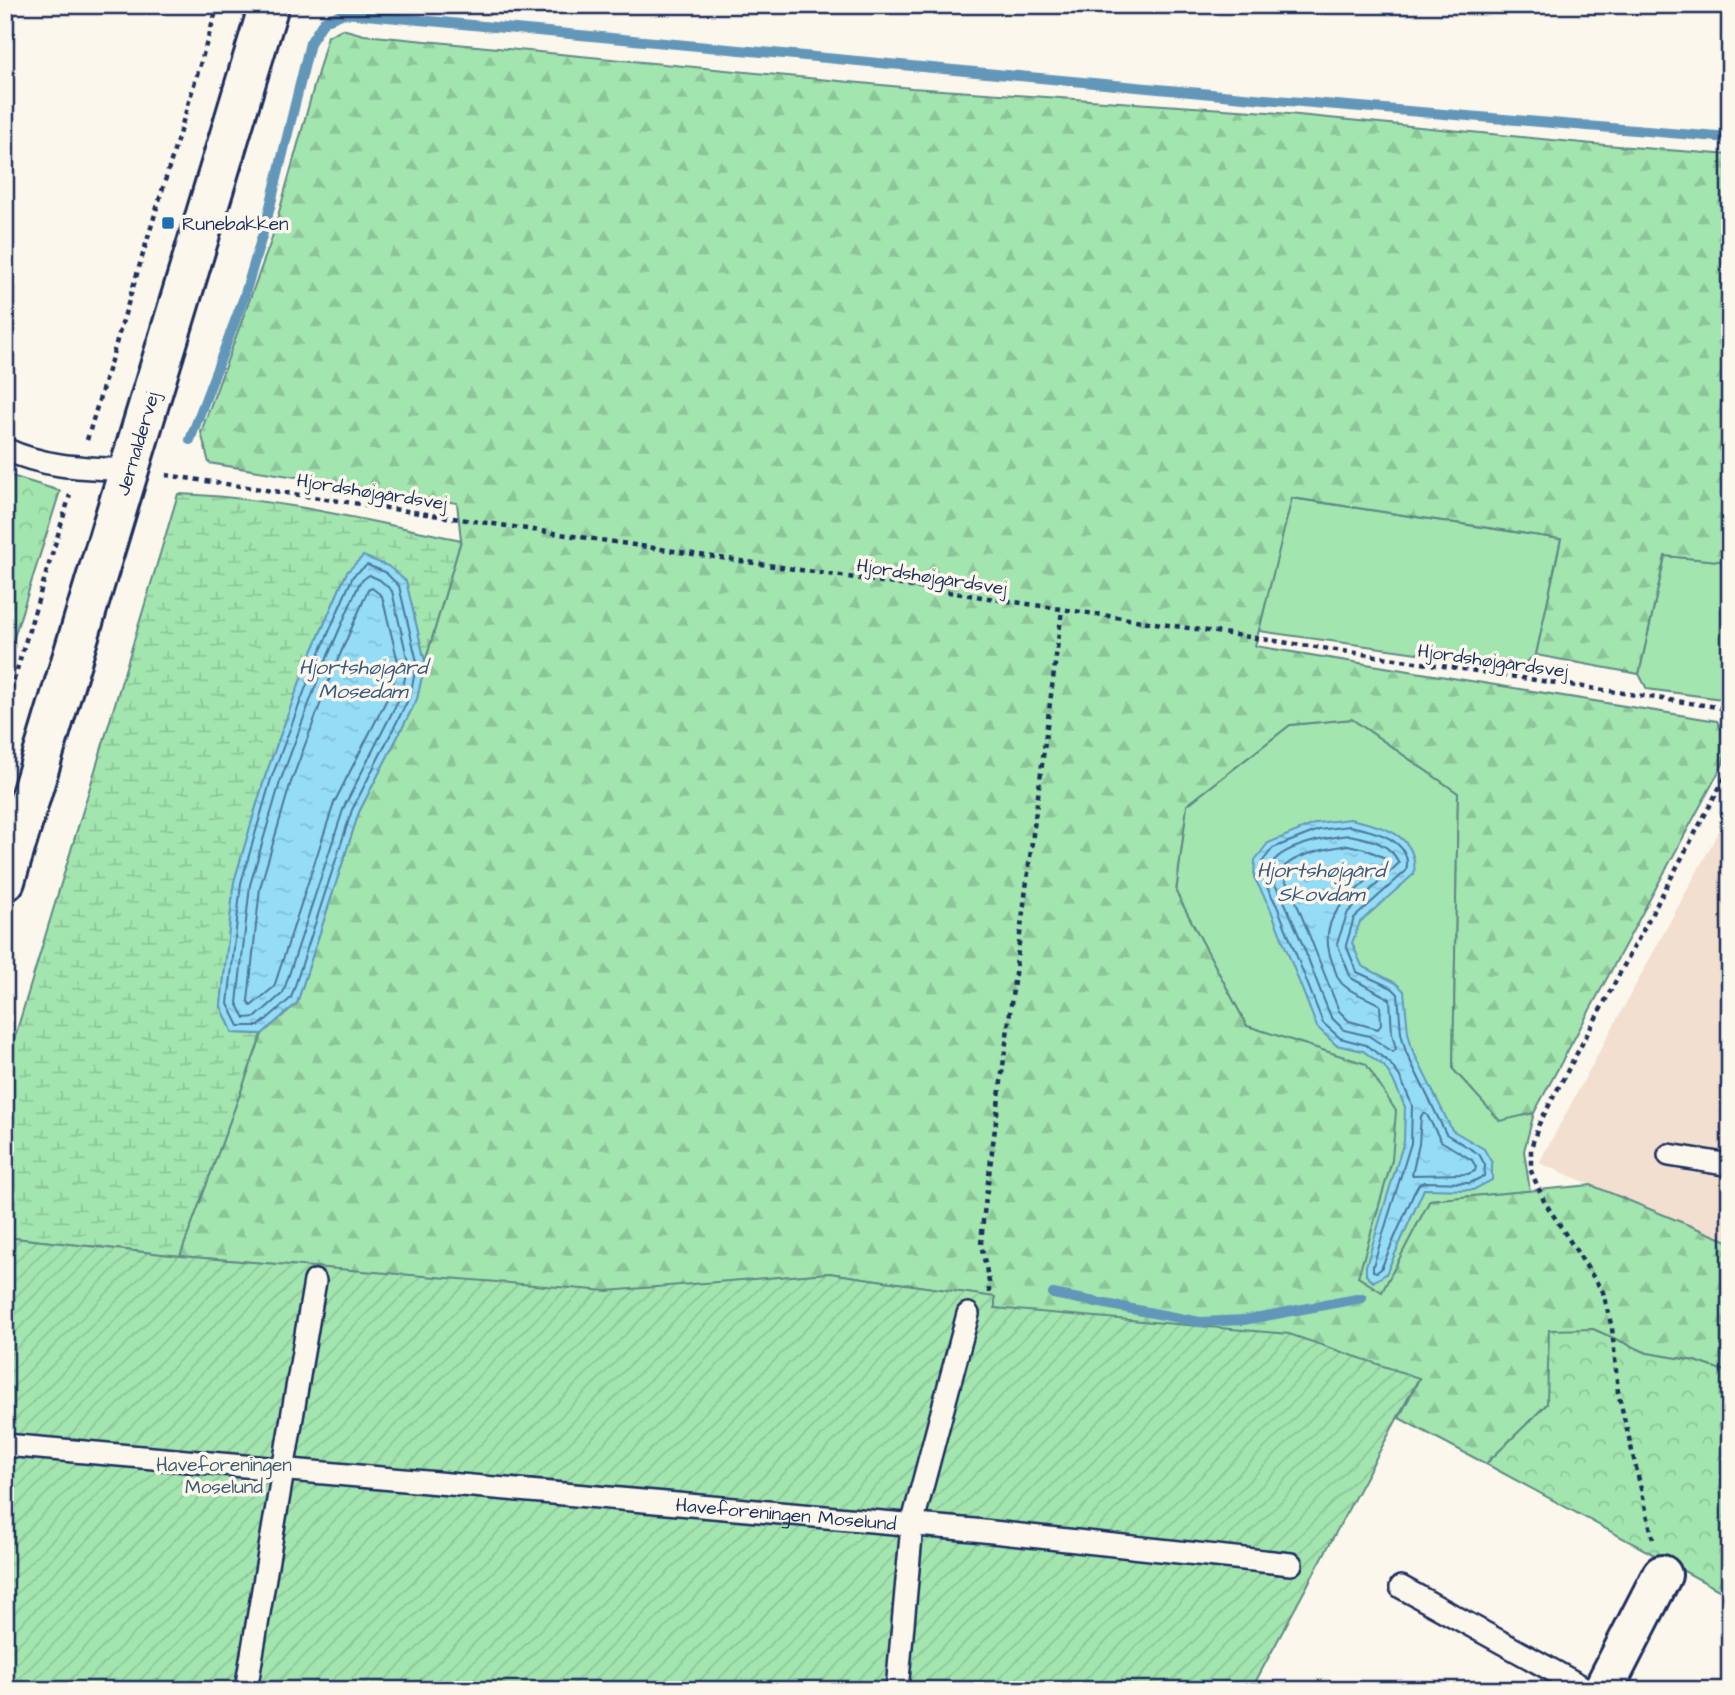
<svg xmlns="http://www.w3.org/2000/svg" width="1735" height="1695" font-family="'Architects Daughter',sans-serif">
  <defs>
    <pattern id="forest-firs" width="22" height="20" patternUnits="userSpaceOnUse" patternTransform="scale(1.75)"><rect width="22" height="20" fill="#a3e5af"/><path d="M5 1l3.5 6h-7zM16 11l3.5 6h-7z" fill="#8cc599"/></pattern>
    <pattern id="wetland-marsh" width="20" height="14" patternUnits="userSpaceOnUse" patternTransform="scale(1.75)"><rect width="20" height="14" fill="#a3e5af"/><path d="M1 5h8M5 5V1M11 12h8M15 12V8" fill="none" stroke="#8cc599"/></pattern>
    <pattern id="park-crowns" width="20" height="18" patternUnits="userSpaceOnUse" patternTransform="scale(1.75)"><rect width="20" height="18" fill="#a3e5af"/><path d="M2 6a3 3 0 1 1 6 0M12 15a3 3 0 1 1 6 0" fill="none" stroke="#8cc599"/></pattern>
    <pattern id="garden-furrows" width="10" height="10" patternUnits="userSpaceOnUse" patternTransform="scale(1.75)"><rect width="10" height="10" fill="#a3e5af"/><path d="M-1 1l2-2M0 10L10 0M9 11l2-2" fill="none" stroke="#8cc599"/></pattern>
    <pattern id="water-ripples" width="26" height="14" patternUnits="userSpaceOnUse" patternTransform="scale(1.75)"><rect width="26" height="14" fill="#95ddf6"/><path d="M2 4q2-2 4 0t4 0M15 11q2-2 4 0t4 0" fill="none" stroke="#80bed5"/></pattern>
  </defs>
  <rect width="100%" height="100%" fill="#fbf7ec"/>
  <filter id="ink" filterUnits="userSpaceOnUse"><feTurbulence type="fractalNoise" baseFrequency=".0143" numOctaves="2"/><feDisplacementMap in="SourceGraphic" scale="14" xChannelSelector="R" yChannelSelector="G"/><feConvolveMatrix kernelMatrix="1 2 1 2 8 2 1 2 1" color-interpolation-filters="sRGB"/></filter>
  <g filter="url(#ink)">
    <polygon fill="#f2dfd0" points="1730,811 1730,1242 1539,1163"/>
    <g fill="#a3e5af" stroke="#5f8a86" stroke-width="2">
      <polygon points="1291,498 1561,539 1536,655 1518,667 1259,631"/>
      <polygon points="1665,556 1730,562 1730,700 1647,689 1639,674"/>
      <polygon points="1352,719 1458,793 1453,1069 1500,1120 1534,1113 1524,1151 1530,1191 1430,1200 1382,1293 1358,1277 1392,1160 1366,1064 1247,1026 1176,893 1187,805 1290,725"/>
    </g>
    <polygon fill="url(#forest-firs)" stroke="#5f8a86" stroke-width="2" points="342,29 364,35 912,88 1268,112 1593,144 1730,155 1730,562 1665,556 1639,674 1536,655 1561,539 1292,498 1255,646 1717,721 1728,740 1723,764 1534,1113 1500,1121 1453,1069 1458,793 1352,719 1290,725 1187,805 1176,892 1247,1026 1366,1064 1396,1111 1392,1160 1358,1277 1382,1292 1430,1200 1591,1185 1730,1242 1730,1373 1695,1361 1647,1353 1593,1329 1547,1404 1486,1464 1399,1418 1419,1379 994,1308 995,1297 829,1273 607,1292 180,1256 262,1034 297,1003 359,812 417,699 425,662 461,540 457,503 209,463 201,432 271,241 328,36"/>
    <path fill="url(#wetland-marsh)" stroke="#5f8a86" stroke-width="2" d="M 178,494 C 273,497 368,521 461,540 L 425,662 L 406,582 L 347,572 L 305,668 L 265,777 L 234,883 L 221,1006 L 233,1033 L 262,1034 L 180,1256 L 5,1237 L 5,1070 Z"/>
    <g fill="url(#park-crowns)" stroke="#5f8a86" stroke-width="2">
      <polygon points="5,474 60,491 5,666"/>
      <polygon points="1593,1329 1647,1353 1695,1361 1730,1373 1730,1596 1486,1464 1547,1404 1549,1330"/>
    </g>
    <polygon fill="url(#garden-furrows)" stroke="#5f8a86" stroke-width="2" points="5,1237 180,1256 607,1291 829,1273 995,1297 995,1308 1289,1334 1419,1378 1251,1690 5,1690"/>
    <g fill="url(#water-ripples)" stroke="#6497b9" stroke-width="2">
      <polygon points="363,556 388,566 406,581 425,662 417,699 359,812 297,1003 262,1034 233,1033 221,1006 234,882 265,777 305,668 347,572"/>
      <path d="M 1350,819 C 1381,826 1419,834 1414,874 L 1360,922 L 1352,943 L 1362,966 L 1396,983 L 1404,991 L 1408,1032 L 1412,1049 L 1452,1130 L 1484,1149 L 1492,1163 L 1492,1180 L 1473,1190 L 1424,1189 L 1386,1274 L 1373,1282 L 1366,1275 L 1366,1266 L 1404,1141 L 1405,1107 L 1393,1080 L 1384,1066 L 1363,1051 L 1336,1045 L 1317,1027 L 1270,908 L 1254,877 L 1255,860 L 1268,843 L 1317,823 Z"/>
    </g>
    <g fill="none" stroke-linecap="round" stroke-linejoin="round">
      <g stroke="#4c759b" stroke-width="2">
        <polygon points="367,565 385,572 399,586 417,662 410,696 352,810 291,998 259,1026 239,1026 228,1004 241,883 271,779 312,671 353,576"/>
        <polygon points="369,575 380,580 392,591 408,662 402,693 344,807 283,993 256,1017 245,1018 237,1003 250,885 280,782 320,674 360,582"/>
        <polygon points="372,588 382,596 398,662 392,689 334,803 274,987 251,1006 248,1001 260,888 290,785 330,678 368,590"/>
        <path d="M 1349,826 C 1372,830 1414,840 1406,871 L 1354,918 L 1346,945 L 1357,972 L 1392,988 L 1398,994 L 1401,1033 L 1406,1052 L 1446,1134 L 1479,1154 L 1485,1165 L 1484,1176 L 1470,1183 L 1425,1182 L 1419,1184 L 1414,1193 L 1381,1269 L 1377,1272 L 1373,1271 L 1373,1266 L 1411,1143 L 1412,1105 L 1400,1077 L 1389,1062 L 1366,1045 L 1340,1038 L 1323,1023 L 1277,906 L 1261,876 L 1262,862 L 1273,848 L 1319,830 Z"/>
        <path d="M 1349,835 C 1370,839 1390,843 1399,863 L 1348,912 L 1337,943 L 1351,978 L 1390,999 L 1392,1034 L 1396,1049 L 1393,1052 L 1369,1036 L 1344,1030 L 1331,1017 C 1315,979 1302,939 1284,901 C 1280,892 1267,877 1271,866 C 1278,846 1330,837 1349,835 Z"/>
        <path d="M 1348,845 L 1365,849 L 1385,858 L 1386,862 C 1357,895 1312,912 1333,964 C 1336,973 1338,982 1346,987 C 1356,995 1369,998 1380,1005 L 1381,1025 L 1378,1029 L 1349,1021 L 1339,1011 L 1295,899 L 1281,872 C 1288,855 1330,848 1348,845 Z"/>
        <polygon points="1424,1113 1427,1115 1441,1141 1472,1160 1476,1167 1475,1171 1468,1174 1412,1175 1419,1144 1421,1116"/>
      </g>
      <g stroke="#6497b9" stroke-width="10">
        <polyline points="190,440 244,297 266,223 310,43 324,21 344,13 1265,99 1730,138"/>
        <polyline points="1053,1294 1200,1322 1244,1320 1362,1298"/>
      </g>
      <g stroke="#1b2f5e" stroke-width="26">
        <g id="lane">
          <path d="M 5,449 C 45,468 87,468 131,470"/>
          <polyline points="1669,1155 1730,1165"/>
          <path id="s1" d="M 5,1445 L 974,1530 L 1291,1564"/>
          <polyline points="1401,1587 1588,1690"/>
          <polyline points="246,1690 315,1281"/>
          <polyline points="897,1690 912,1525 968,1314"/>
        </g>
      </g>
      <g stroke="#1b2f5e" stroke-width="44">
        <polyline id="street" points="1603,1690 1662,1575"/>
      </g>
      <g stroke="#1b2f5e" stroke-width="44">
        <g id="secondary">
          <path id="s2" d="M 5,881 L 269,5"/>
        </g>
      </g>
      <g stroke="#1b2f5e" stroke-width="4.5" stroke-dasharray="5 5" stroke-linecap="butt">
        <polyline points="87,440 218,5"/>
        <polyline points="166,475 1730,709"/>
        <polyline points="5,709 70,495"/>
        <polyline points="989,1293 989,1282 981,1244 983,1221 1062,610"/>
        <polyline points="1653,1539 1618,1392 1612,1328 1603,1292 1544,1201 1531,1171 1531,1148 1539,1124 1730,768"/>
      </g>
      <use href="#lane" stroke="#fbf7ec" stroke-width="21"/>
      <use href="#street" stroke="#fbf7ec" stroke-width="38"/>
      <use href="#secondary" stroke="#fbf7ec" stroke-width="38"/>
    </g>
  </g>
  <rect fill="#1f6fb2" stroke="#fbf7ec" stroke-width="2.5" x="161" y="216" width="14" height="14" rx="3.5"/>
  <g text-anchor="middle" stroke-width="7" stroke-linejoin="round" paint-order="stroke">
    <g font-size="19" fill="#1b2f5e" stroke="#fbf7ec" text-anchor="start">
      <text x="182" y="230">Runebakken</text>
    </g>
    <g font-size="19" fill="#1b2f5e" stroke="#fbf7ec">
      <text dy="7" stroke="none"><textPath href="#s2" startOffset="457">Jernaldervej</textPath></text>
      <text transform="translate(372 491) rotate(9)" y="7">Hjordshøjgårdsvej</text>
      <text transform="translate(932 576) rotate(9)" y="7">Hjordshøjgårdsvej</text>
      <text transform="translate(1493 660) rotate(8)" y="7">Hjordshøjgårdsvej</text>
      <text dy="7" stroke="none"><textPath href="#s1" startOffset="784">Haveforeningen Moselund</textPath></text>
    </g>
    <g font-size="19" fill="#3d5c72" stroke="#fbf7ec">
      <text x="224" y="1471">Haveforeningen<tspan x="224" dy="22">Moselund</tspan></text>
    </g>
    <g font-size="21" font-style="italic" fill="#3a5a84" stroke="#fbf7ec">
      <text x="363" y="674">Hjortshøjgård<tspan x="363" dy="24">Mosedam</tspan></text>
      <text x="1321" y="877">Hjortshøjgård<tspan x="1321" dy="24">Skovdam</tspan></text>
    </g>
  </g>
  <rect width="1735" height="1695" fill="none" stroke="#fbf7ec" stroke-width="28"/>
  <rect x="14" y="14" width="1707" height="1667" fill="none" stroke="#1b2f5e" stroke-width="2.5" filter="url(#ink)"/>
</svg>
